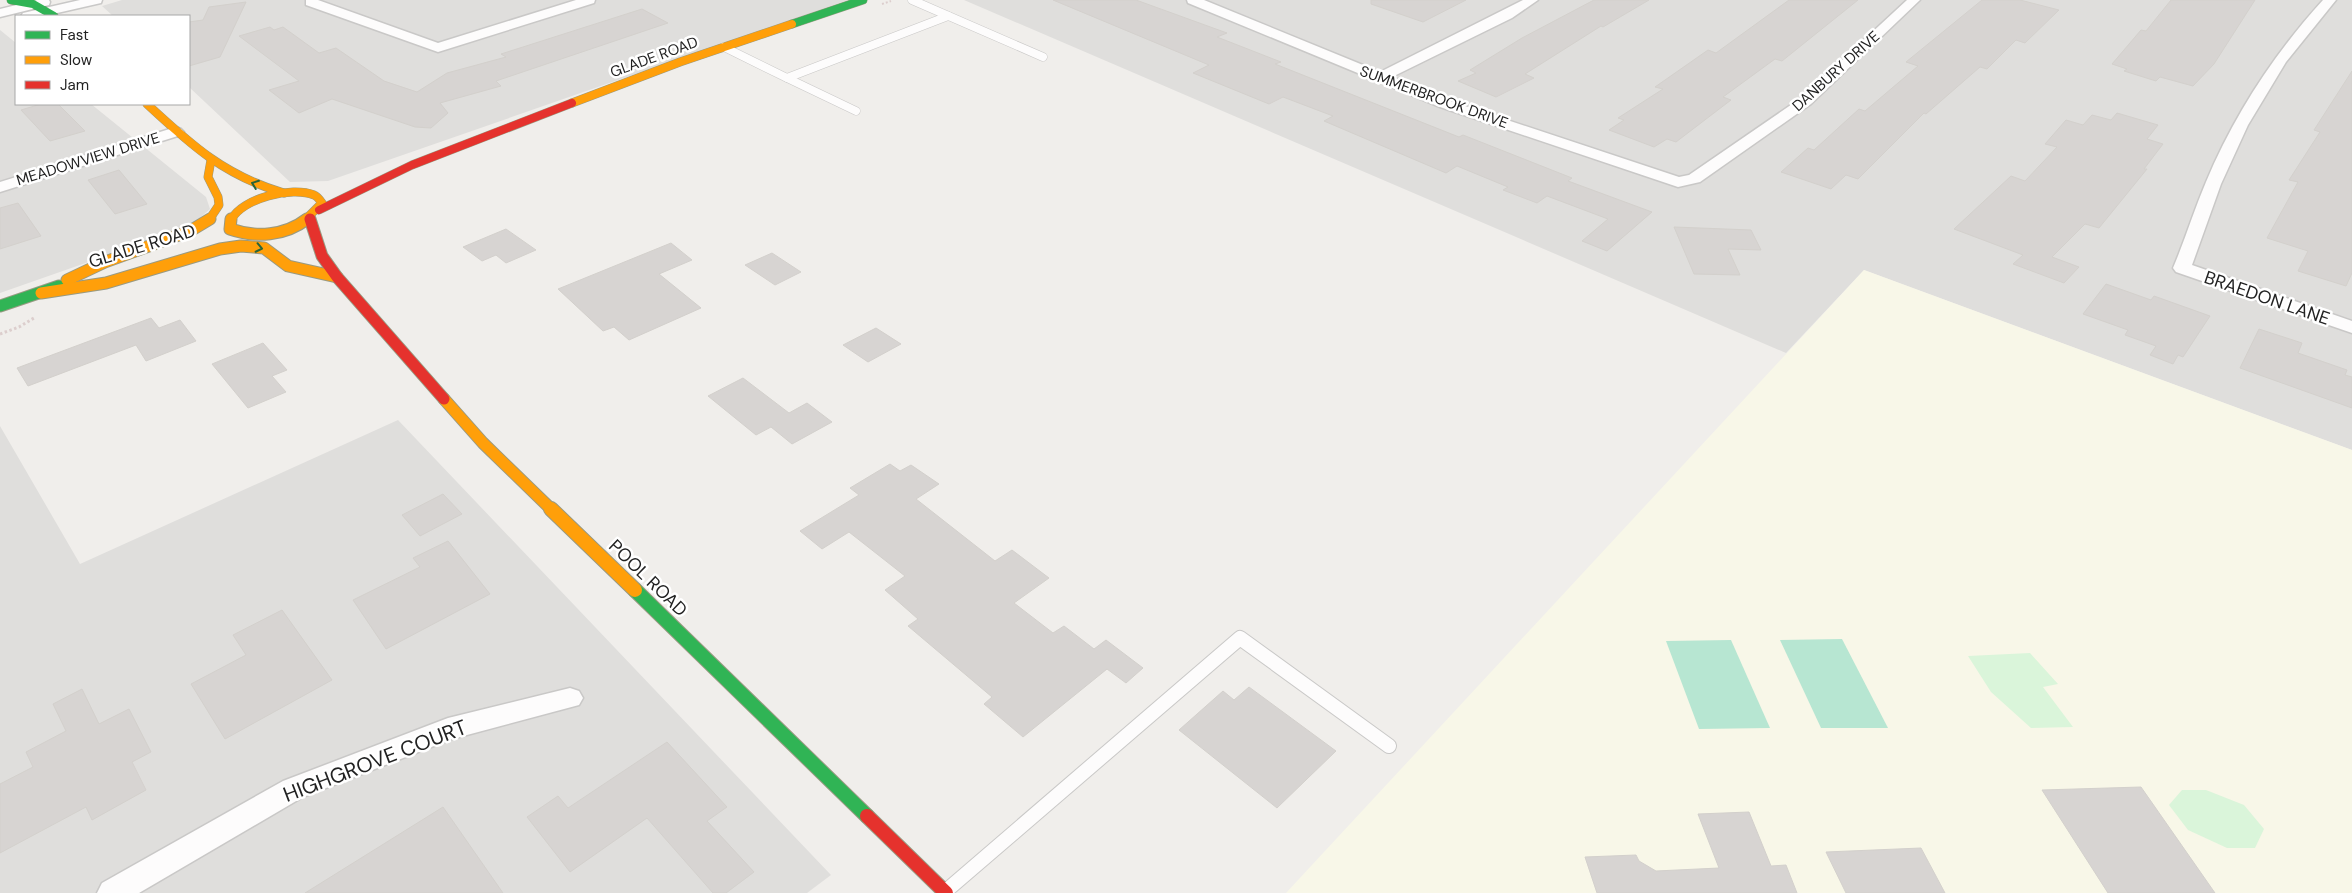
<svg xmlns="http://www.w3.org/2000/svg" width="2352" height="893" font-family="'DM Sans',sans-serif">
  <rect width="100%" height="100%" fill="#f0eeeb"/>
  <g fill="#dfdedc">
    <polygon points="122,0 848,0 328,181 290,182 189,87 189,16 113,16 102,6"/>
    <polygon points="964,0 2352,0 2352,450 1864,270 1786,353"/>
    <polygon points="0,30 16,43 16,104 91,104 206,197 210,209 196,221 154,239 0,293"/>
    <polygon points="398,420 831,875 807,893 0,893 0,426 80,564"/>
  </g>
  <polygon fill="#f8f7e8" points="1864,270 2352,450 2352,893 1286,893"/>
  <g fill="#daf5da">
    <polygon points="2030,653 2058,684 2043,687 2073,727 2031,728 1991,692 1968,656"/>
    <polygon points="2182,790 2206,790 2244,805 2264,829 2255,848 2227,848 2188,830 2169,805"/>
  </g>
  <g fill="#b7e6d2">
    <polygon points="1842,639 1888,728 1821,728 1780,640"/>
    <polygon points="1731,640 1770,728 1699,729 1666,641"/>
  </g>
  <g fill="#d7d4d2" stroke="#d3d0cc">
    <polygon points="1053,0 1136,0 1227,33 1217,37 1281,62 1275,64 1459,137 1463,135 1572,178 1568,181 1652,212 1607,251 1582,241 1608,219 1547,196 1537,203 1503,190 1508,187 1457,166 1446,173 1324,121 1333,116 1283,97 1269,104 1193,73 1209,65"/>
    <polygon points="1371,0 1466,0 1423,22 1371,4"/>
    <polygon points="1594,0 1649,0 1603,27 1601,26 1525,74 1534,78 1496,97 1458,81 1476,73 1470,70 1522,38"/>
    <polygon points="1789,0 1858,0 1782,61 1775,59 1723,97 1731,100 1676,142 1667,139 1654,147 1609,130 1624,120 1618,118 1663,89 1655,87 1708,50 1716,53"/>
    <polygon points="1982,0 2020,0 2059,10 2025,43 2016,40 1987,69 1980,67 1926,114 1924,113 1858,179 1846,175 1831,189 1781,172 1808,148 1814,150 1859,109 1865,111 1918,66 1906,62"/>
    <polygon points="2171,0 2255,0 2214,64 2193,86 2160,77 2156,81 2124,71 2127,69 2112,64 2141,30 2146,31"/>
    <polygon points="246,2 220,57 189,66 189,22 203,20 209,7"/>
    <polygon points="642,9 668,23 496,81 501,86 440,103 448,113 431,128 415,127 332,99 299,113 269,90 299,81 239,36 270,27 274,30 283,27 319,53 336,48 384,81 417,92 447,73 506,57 501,54"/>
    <polygon points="2352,71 2352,273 2346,286 2298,271 2308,251 2267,238 2298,182 2289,180 2320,132 2314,130"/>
    <polygon points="41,104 58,104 85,131 50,141 21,110"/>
    <polygon points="2117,113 2158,125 2147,139 2163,144 2144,169 2147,169 2099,228 2085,224 2052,257 2079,267 2064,283 2013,264 2023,255 1954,229 2011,176 2025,181 2057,147 2045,144 2066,120 2083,125 2092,115 2111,120"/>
    <polygon points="119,170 147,204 115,214 88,180"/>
    <polygon points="18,203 41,236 0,249 0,208"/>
    <polygon points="1674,227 1751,230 1761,250 1728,249 1740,275 1694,274"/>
    <polygon points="506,229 536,250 506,263 496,255 482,261 463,247"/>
    <polygon points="671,243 692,260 659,274 701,308 629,340 614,327 603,331 558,289"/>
    <polygon points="772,253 801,272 775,285 745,265"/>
    <polygon points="2106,284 2151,300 2154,296 2210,316 2183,357 2178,355 2173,364 2150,355 2156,346 2125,335 2128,330 2083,314"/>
    <polygon points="151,318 159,328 180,320 196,341 146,361 136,345 28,386 17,368"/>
    <polygon points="876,328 901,344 868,362 843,345"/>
    <polygon points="2259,329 2302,343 2298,353 2347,370 2345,375 2352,377 2352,408 2240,368"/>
    <polygon points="263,343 287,370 272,376 286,392 248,408 212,364"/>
    <polygon points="743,378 789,413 807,403 832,422 792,444 771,427 756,435 708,396"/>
    <polygon points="890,464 900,471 911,465 939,484 916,499 995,561 1012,550 1049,578 1014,603 1053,633 1064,626 1094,649 1106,640 1143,668 1126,683 1107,669 1023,737 984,704 992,697 908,626 918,619 885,590 905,576 849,532 822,549 800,531 859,495 850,488"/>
    <polygon points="443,494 462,514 420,536 402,515"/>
    <polygon points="448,541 490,594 386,649 353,600 420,567 413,558"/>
    <polygon points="282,610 332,680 225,739 191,684 246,655 233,635"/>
    <polygon points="1249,687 1336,751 1277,808 1179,730 1223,691 1234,700"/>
    <polygon points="82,689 99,724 129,709 151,752 132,762 146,790 92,820 86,807 0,853 0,784 33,767 26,752 66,731 53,704"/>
    <polygon points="667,742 727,807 707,821 754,872 726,893 713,893 647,818 570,872 527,817 558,796 568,808"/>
    <polygon points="2141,787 2215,893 2108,893 2042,790"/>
    <polygon points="443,807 503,893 305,893"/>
    <polygon points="1749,812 1771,866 1786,865 1797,893 1597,893 1585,857 1636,855 1639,861 1656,871 1719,868 1698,814"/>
    <polygon points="1921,848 1945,893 1846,893 1826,852"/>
  </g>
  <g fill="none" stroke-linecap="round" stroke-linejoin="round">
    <g stroke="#c9c8c7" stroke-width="9">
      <g id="lane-far1">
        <polyline points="912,0 1043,57"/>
        <polyline points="724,47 787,78 948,16"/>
        <polyline points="787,78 856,111"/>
      </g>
    </g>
    <g stroke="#c9c8c7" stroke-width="16">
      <polyline id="lane" points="947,890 1240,638 1389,746"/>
    </g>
    <g stroke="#c9c8c7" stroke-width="3">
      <g id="street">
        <polygon points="37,0 49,0 50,2 49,5 0,17 0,9"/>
        <polygon points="80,0 102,0 101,3 44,16 21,16 23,13"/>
        <polygon points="306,0 318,0 438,43 576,0 595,0 594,3 438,52 306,5"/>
        <polygon points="1187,0 1204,0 1380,72 1523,0 1538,0 1512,18 1392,77 1450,101 1679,177 1689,175 1801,98 1907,0 1920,0 1811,104 1700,182 1678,187 1440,107 1188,3"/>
        <path d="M 2323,0 L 2336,0 L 2286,62 L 2248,125 L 2221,184 L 2192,265 L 2352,321 L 2352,333 L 2176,272 L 2173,268 C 2185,240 2194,210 2206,182 C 2234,115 2274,54 2323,0 Z"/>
        <polygon points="176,127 181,129 184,132 181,135 0,192 0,182"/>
        <polygon points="570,688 579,691 583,698 579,705 452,739 303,797 139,893 97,893 102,883 283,781 448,718"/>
      </g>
    </g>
    <g stroke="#999a82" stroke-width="9">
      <g id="fast-far2">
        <polyline points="11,0 33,4 54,16"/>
        <polyline points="792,24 863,0"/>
      </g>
    </g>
    <g stroke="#999a82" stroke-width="13">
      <polyline id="fast-far1" points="0,306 59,286"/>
    </g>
    <g stroke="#999a82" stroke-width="16">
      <polyline id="fast" points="635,590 867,816"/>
    </g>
    <g stroke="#999a82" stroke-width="9">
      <g id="slow-far2">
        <polyline points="572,103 680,62 792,24"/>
        <path d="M 147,104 C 191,145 225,176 284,193"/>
        <polyline points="209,220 219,205 218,197 208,177 211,160"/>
        <path d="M 231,220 C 242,198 292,186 314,195 C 317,196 320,200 322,203 L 305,220"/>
      </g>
    </g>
    <g stroke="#999a82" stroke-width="13">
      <g id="slow-far1">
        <path d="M 231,219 L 230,229 C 256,238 285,236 307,219"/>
        <polyline points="67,280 105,262 190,231 210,219"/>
        <polyline points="41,293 106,283 220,249 241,246 264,248 288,266 337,277"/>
        <polyline points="444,399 483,443 552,510"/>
      </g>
    </g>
    <g stroke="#999a82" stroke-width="16">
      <polyline id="slow" points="551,509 635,590"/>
    </g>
    <g stroke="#999a82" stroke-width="9">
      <polyline id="jam-far2" points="319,210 412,165 572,103"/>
    </g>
    <g stroke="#999a82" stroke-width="13">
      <polyline id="jam-far1" points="310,219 322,256 337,277 444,399"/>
    </g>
    <g stroke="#999a82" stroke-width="16">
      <polyline id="jam" points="867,816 946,893"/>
    </g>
    <polyline stroke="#dccecd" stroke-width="2" stroke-dasharray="2 2" stroke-linecap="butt" points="882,4 891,1"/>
    <polyline stroke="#dccecd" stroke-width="3" stroke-dasharray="2.5 2.5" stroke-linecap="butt" points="0,334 19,327 34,318"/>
    <use href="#lane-far1" stroke="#fdfcfc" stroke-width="8"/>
    <use href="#lane" stroke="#fdfcfc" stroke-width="14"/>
    <use href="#street" fill="#fdfcfc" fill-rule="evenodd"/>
    <use href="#fast-far2" stroke="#30b455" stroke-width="8"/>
    <use href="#fast-far1" stroke="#30b455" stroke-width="11"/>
    <use href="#fast" stroke="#30b455" stroke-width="14"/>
    <use href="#slow-far2" stroke="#ff9f0a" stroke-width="8"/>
    <use href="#slow-far1" stroke="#ff9f0a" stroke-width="11"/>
    <use href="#slow" stroke="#ff9f0a" stroke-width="14"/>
    <use href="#jam-far2" stroke="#e5322d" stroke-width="8"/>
    <use href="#jam-far1" stroke="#e5322d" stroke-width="11"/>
    <use href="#jam" stroke="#e5322d" stroke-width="14"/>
  </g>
  <defs><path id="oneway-chevron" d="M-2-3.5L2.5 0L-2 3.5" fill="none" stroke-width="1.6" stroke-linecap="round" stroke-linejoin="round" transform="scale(1.25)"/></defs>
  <g stroke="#286439">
    <use href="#oneway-chevron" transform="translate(255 184) rotate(-159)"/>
    <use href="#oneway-chevron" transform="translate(259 248) rotate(12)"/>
  </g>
  <g text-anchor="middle" stroke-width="5" stroke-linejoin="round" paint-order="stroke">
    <g font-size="15" fill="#222" stroke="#fff">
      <text transform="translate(654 57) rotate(-20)" y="5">GLADE ROAD</text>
      <text transform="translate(1836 71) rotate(-42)" y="5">DANBURY DRIVE</text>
      <text transform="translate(1434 97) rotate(20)" y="5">SUMMERBROOK DRIVE</text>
      <text transform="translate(88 159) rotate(-17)" y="5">MEADOWVIEW DRIVE</text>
    </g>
    <g font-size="18" fill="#222" stroke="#fff">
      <text transform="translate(142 246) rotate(-17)" y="6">GLADE ROAD</text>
      <text transform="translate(2267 298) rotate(19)" y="6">BRAEDON LANE</text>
      <text transform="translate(648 578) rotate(44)" y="6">POOL ROAD</text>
    </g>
    <g font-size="21" fill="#222" stroke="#fff">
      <text transform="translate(375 761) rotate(-21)" y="7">HIGHGROVE COURT</text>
    </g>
  </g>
  <rect x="15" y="15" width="175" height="90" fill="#ffffff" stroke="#a7a7a7"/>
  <rect x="25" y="31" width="25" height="8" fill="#30b455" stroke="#a7a7a7"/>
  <text x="60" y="40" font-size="15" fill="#222222">Fast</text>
  <rect x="25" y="56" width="25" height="8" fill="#ff9f0a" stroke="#a7a7a7"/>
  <text x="60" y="65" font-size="15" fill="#222222">Slow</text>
  <rect x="25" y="81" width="25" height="8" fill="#e5322d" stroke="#a7a7a7"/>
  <text x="60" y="90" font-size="15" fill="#222222">Jam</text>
</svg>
